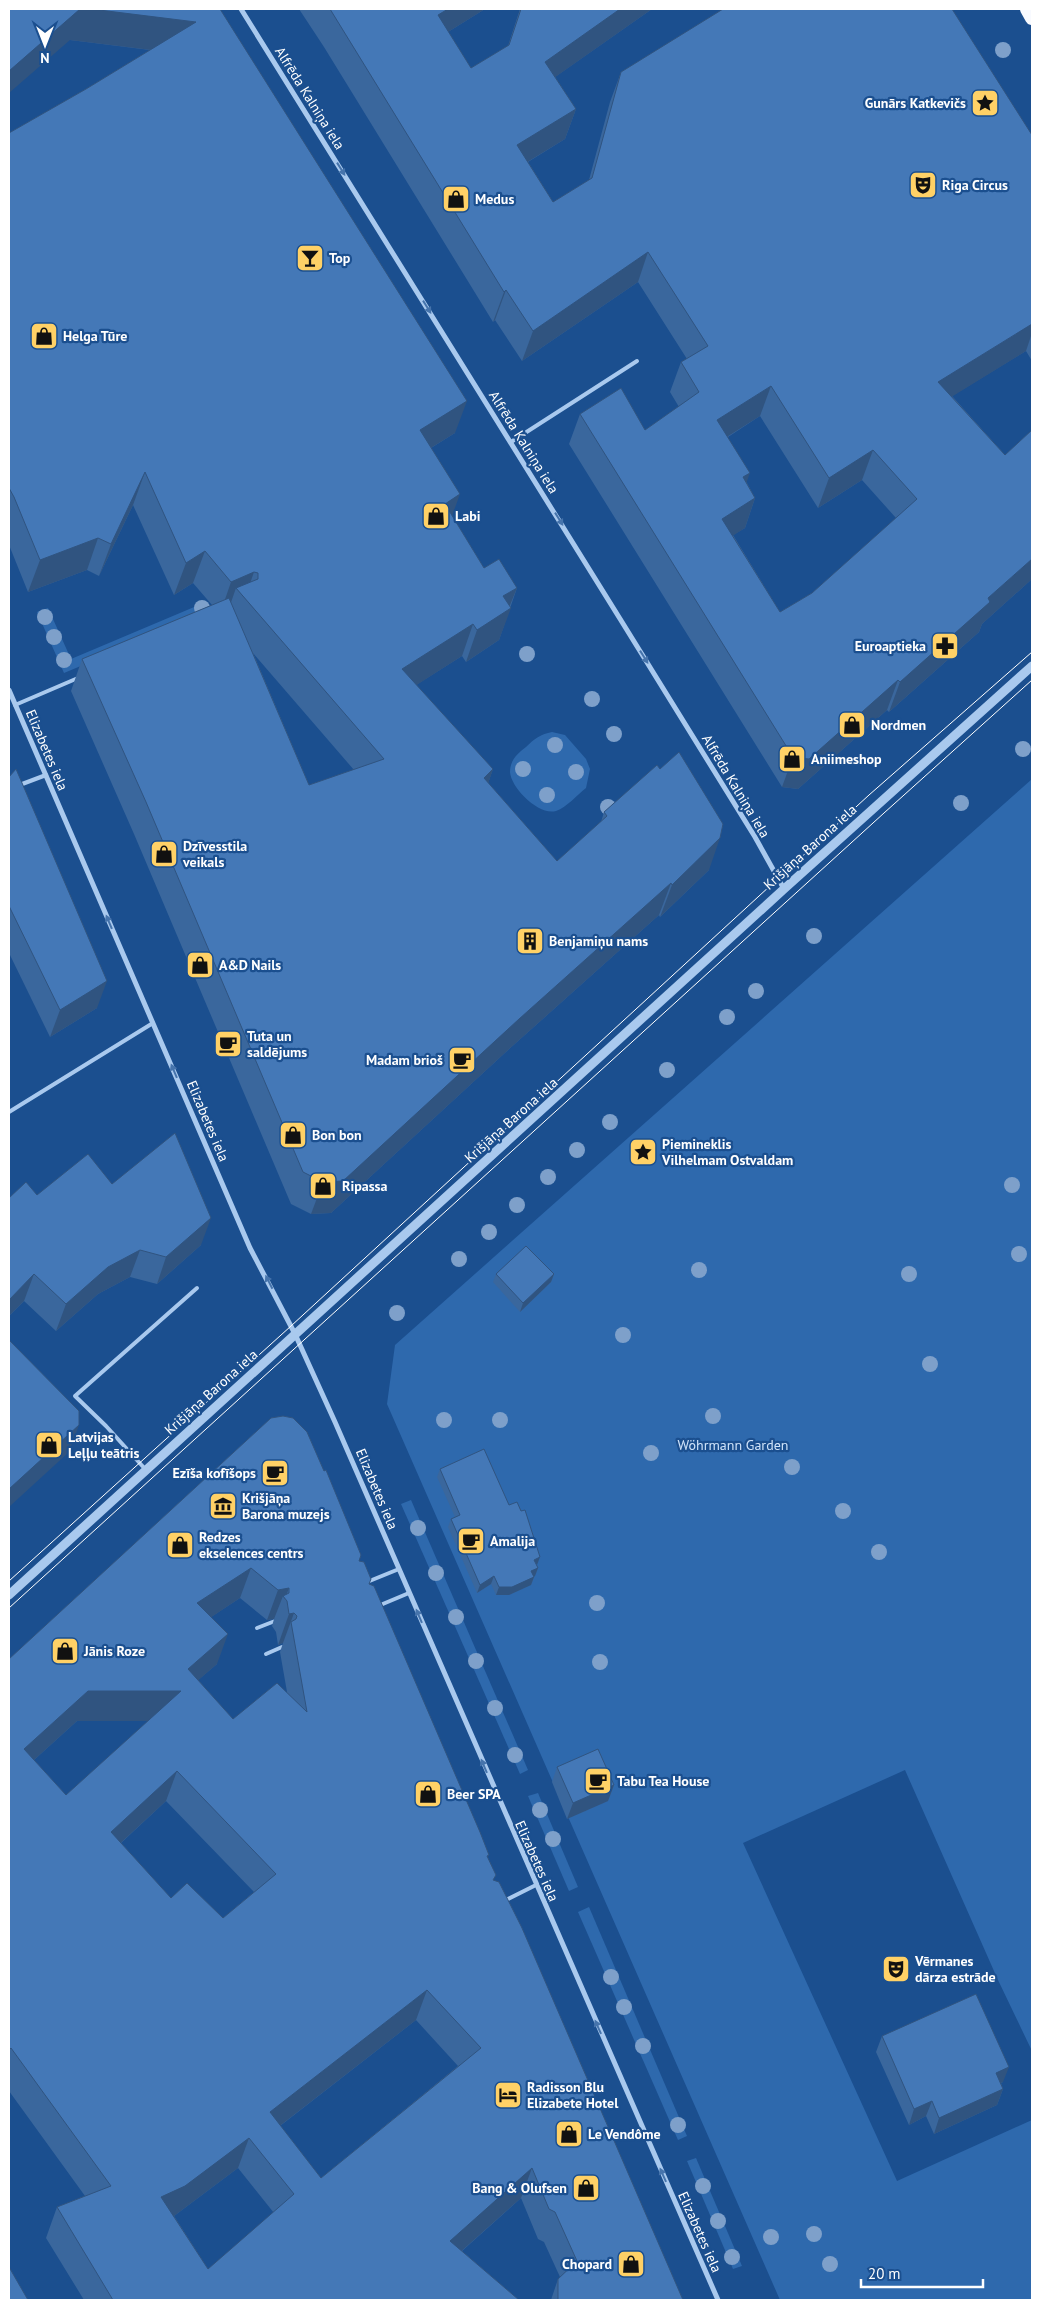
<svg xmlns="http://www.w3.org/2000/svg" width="1041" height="2309" font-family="'PT Sans',sans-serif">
  <rect width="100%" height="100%" fill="#1b4f8f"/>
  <g fill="#2e69ad">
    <polygon points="206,602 210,612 64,673 37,612 48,608 71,659"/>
    <path d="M 552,732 L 565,735 L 586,759 L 590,769 L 586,788 C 577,795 567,807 556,811 C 539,816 511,788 510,772 C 510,760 518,753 526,747 C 534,739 541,734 552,732 Z"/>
    <polygon points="1032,779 1032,2051 998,1980 905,1770 743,1843 897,2181 1032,2120 1032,2300 780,2300 387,1404 395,1345"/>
    <polygon points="411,1500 528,1770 520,1774 401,1504"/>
    <polygon points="538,1793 578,1887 569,1891 528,1796"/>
    <polygon points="589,1907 687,2136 678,2140 578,1912"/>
    <polygon points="696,2158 742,2266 733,2269 687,2161"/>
  </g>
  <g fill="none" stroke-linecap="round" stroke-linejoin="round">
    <g stroke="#a9c9ee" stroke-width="4">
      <polyline points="511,442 637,361"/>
      <polyline points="15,705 78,678"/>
      <polyline points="9,1112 153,1023"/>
      <polyline points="146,1470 106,1426 75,1396 197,1288"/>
      <polyline points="367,1582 399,1569"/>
      <polyline points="378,1606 409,1593"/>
      <polyline points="257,1628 275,1621"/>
      <polyline points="266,1654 282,1647"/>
      <polyline points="504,1901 536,1885"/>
    </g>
    <polyline stroke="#a9c9ee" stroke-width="4.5" points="9,789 46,775"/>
    <g stroke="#a9c9ee" stroke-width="5">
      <polyline points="241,9 622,622 755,837 784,889"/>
      <polyline points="9,690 250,1248 295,1334 335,1422 718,2300"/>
    </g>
    <polyline stroke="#a9c9ee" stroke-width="9" points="9,1595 784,889 1032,666"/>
    <polyline stroke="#f8faff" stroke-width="14" points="1027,9 1032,18"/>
    <g stroke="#fff" stroke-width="1">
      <polyline points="9,1581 291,1326 869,795 1032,652"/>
      <polyline points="9,1608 884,813 1032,680"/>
    </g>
  </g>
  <g fill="#7ea0ca">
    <circle cx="1003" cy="50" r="8"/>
    <circle cx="202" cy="608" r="8"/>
    <circle cx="45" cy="617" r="8"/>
    <circle cx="54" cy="637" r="8"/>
    <circle cx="527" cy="654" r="8"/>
    <circle cx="64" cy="660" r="8"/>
    <circle cx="592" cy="699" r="8"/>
    <circle cx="614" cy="734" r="8"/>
    <circle cx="555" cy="745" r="8"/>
    <circle cx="1023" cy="749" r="8"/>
    <circle cx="523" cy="769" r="8"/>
    <circle cx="576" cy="772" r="8"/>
    <circle cx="547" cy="795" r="8"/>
    <circle cx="961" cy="803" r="8"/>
    <circle cx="608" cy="807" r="8"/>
    <circle cx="814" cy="936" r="8"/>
    <circle cx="756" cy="991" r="8"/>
    <circle cx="727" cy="1017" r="8"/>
    <circle cx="667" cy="1070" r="8"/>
    <circle cx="610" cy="1122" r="8"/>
    <circle cx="577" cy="1150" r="8"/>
    <circle cx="548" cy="1177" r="8"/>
    <circle cx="1012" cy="1185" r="8"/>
    <circle cx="517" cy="1205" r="8"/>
    <circle cx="489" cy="1232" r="8"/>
    <circle cx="1019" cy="1254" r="8"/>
    <circle cx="459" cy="1259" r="8"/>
    <circle cx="699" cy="1270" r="8"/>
    <circle cx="909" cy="1274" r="8"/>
    <circle cx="397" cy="1313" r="8"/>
    <circle cx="623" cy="1335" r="8"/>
    <circle cx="930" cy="1364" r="8"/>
    <circle cx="713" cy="1416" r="8"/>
    <circle cx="444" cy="1420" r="8"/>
    <circle cx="500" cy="1420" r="8"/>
    <circle cx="651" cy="1453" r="8"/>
    <circle cx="792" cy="1467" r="8"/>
    <circle cx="843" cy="1511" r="8"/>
    <circle cx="418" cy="1528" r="8"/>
    <circle cx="879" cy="1552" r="8"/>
    <circle cx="436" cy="1573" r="8"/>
    <circle cx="597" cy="1603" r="8"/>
    <circle cx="456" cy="1617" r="8"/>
    <circle cx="476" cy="1661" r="8"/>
    <circle cx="600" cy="1662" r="8"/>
    <circle cx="495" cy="1708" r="8"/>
    <circle cx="515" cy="1755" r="8"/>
    <circle cx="540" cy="1810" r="8"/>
    <circle cx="553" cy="1839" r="8"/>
    <circle cx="611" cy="1977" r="8"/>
    <circle cx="624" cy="2007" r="8"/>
    <circle cx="643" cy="2046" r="8"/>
    <circle cx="678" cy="2125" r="8"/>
    <circle cx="703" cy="2186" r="8"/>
    <circle cx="718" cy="2221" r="8"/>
    <circle cx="814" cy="2234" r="8"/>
    <circle cx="771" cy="2237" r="8"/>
    <circle cx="732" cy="2257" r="8"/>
    <circle cx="830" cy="2264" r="8"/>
  </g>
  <g fill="#3a679d" fill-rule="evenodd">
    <path d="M 220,9 L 455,433 L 431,448 L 452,516 L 484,568 L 517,588 L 499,640 L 466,662 L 462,656 L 416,685 L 493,769 L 488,783 L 557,861 L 601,822 L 604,812 L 709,870 L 660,917 L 659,915 L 507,1051 L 331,1213 L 311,1214 L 291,1204 L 134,834 L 71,691 L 82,659 L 212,605 L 193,583 L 174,595 L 133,505 L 99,576 L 87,570 L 28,592 L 9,545 L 9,133 L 86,89 L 150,50 L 70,40 ZM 253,653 L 354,770 L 309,785 Z"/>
    <path d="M 299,9 L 485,9 L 448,32 L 471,68 L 508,46 L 520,9 L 652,9 L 555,77 L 576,109 L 565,139 L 528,162 L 553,202 L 589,180 L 610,102 L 621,72 L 1032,135 L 1032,361 L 1026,351 L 952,396 L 1005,455 L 1032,430 L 1032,579 L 982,624 L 979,632 L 889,712 L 887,710 L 798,789 L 782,787 L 569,444 L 580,414 L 645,430 L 679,407 L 670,392 L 681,362 L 687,359 L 638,282 L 522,361 L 495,320 L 493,322 L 324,47 ZM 760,416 L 818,508 L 862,480 L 896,518 L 812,593 L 780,612 L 733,535 L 745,528 L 755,498 L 747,483 L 728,437 Z"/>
    <polygon points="9,777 97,1008 50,1037 9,953"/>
    <polygon points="112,1184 201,1245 157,1284 130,1277 98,1294 56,1331 24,1301 9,1316 9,1198"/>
    <polygon points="496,1274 554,1274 551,1282 520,1312 493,1282"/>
    <path d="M 271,1418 L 359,1561 L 370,1584 L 488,1858 L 494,1880 L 683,2300 L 551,2300 L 558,2279 L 560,2277 L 544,2242 L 538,2239 L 521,2198 L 462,2251 L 519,2300 L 84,2300 L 46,2238 L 57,2207 L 85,2196 L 9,2091 L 9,1659 ZM 240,1598 L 267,1620 L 274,1619 L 272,1626 L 276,1632 L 278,1645 L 283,1643 L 280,1652 L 287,1692 L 233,1719 L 198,1680 L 217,1664 L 211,1617 ZM 77,1721 L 148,1721 L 66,1795 L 34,1760 ZM 166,1801 L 254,1892 L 223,1918 L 171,1898 L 121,1843 ZM 416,2020 L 458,2066 L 321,2178 L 280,2126 ZM 238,2168 L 274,2213 L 208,2269 L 174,2216 Z"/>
    <polygon points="440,1469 509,1505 538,1568 531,1585 509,1595 496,1595 491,1584 477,1593 448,1527 451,1519 455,1517 437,1477"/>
    <polygon points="557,1767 614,1785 608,1801 567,1819 552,1782"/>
    <polygon points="882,2036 1003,2082 1001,2083 1003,2089 997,2105 934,2134 926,2116 909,2125 876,2052"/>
  </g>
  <g fill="#305480">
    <polygon points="80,9 91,9 196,22 184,54 70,40 9,93 9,71"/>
    <polygon points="448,9 485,9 427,45 438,15"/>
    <polygon points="620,9 652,9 534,92 545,62"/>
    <polygon points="576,109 565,139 506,175 517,145"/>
    <polygon points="648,252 638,282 522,361 533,331"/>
    <polygon points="506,290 495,320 493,322 504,292"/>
    <polygon points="1032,324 1032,333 1026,351 927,412 938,382"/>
    <polygon points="771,386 760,416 706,450 717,420"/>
    <polygon points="467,401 455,433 408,462 420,430"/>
    <polygon points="873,450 862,480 818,508 829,478"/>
    <polygon points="145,472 133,505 99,576 111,544"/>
    <polygon points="750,473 739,503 743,477"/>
    <polygon points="460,494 448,527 445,504"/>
    <polygon points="755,498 745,528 712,549 722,519"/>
    <polygon points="98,538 87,570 28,592 40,560"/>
    <polygon points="205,551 193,583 174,595 186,563"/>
    <polygon points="1032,559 1032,579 982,624 979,632 889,712 900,682 988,598"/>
    <polygon points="254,572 245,598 236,588 228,611 220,614 231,582"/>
    <polygon points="517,588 508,610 511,608 499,640 466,662 477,630 503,596"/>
    <polygon points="473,624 462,656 390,702 402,669"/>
    <polygon points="898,680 887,710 798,789 782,787 793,757"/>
    <polygon points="493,769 482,802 484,778"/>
    <polygon points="720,838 709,870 660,917 672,885"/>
    <polygon points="671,883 659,915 507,1051 331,1213 311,1214 323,1182 519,1019"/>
    <polygon points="107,981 97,1008 50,1037 60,1010"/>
    <polygon points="211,1218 201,1245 157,1284 166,1257"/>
    <polygon points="140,1250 130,1277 98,1294 56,1331 66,1304 108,1267"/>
    <polygon points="34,1274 24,1301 9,1316 9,1300"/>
    <polygon points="554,1274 551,1282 520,1312 523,1303"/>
    <polygon points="79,1425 69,1452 9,1507 9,1489"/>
    <polygon points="540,1557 537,1565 534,1560"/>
    <polygon points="251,1568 240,1598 186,1634 197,1603"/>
    <polygon points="538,1568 535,1576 528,1579 531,1571"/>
    <polygon points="494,1576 491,1584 477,1593 480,1585"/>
    <polygon points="534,1577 531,1585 509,1595 496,1595 499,1587"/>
    <polygon points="289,1588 285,1599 283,1596 274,1619 267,1620 278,1590"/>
    <polygon points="294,1613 283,1643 278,1645 289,1614"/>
    <polygon points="228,1634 217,1664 179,1697 170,1721 77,1721 13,1779 24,1749 88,1691 188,1669"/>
    <polygon points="177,1771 166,1801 100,1862 111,1832"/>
    <polygon points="614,1785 608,1801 567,1819 573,1803"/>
    <polygon points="427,1990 416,2020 259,2142 270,2112"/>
    <polygon points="1009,2067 1003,2082 990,2088 996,2073"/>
    <polygon points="1003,2089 997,2105 934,2134 939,2118"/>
    <polygon points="932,2101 926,2116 909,2125 914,2109"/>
    <polygon points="249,2138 238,2168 174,2216 150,2227 161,2197"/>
    <polygon points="532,2168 521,2198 439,2271 450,2241"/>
  </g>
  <g fill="#4478b7" stroke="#305480" fill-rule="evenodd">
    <polygon points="9,9 80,9 9,71"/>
    <polygon points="91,9 220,9 467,401 420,430 460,494 445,504 484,568 499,559 517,588 503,596 511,608 477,630 473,624 402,669 493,769 484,778 557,861 607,816 604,812 657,765 660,769 679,752 723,824 720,838 672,885 671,883 519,1019 343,1181 323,1182 303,1172 146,802 82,659 229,598 309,785 384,759 236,588 258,579 258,573 254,572 231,582 205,551 186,563 145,472 111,544 98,538 40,560 14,497 9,488 9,133 86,89 196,22"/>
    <path d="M 330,9 L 448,9 L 438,15 L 471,68 L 509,45 L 521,9 L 620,9 L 545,62 L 576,109 L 517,145 L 553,202 L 592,178 L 621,72 L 723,9 L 952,9 L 1032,135 L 1032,324 L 938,382 L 1005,455 L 1032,430 L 1032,559 L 988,598 L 990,602 L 900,682 L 898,680 L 809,759 L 793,757 L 580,414 L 621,388 L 645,430 L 699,392 L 681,362 L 708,346 L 648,252 L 533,331 L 506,290 L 504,292 ZM 771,386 L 829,478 L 873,450 L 917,499 L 812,593 L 780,612 L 722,519 L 755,498 L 743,477 L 750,473 L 717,420 Z"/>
    <polygon points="16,769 107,981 60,1010 9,906 9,777"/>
    <polygon points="175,1133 211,1218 166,1257 140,1250 108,1267 66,1304 34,1274 9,1300 9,1198 26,1182 37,1195 88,1154 112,1184"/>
    <polygon points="526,1246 554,1274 523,1303 496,1274"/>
    <polygon points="9,1340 79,1411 79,1425 9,1489"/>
    <path d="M 283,1416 L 293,1418 L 307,1432 L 324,1471 L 326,1470 L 361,1555 L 359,1561 L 364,1562 L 371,1579 L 369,1584 L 374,1586 L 480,1832 L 489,1855 L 487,1856 L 496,1875 L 493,1880 L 499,1882 L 522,1928 L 683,2300 L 558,2300 L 558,2279 L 577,2261 L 555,2212 L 549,2209 L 532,2168 L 450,2241 L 519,2300 L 113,2300 L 57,2207 L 111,2186 L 11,2048 L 9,2050 L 9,1659 L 271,1418 ZM 251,1568 L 278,1590 L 289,1588 L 289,1593 L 283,1596 L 287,1601 L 289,1614 L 294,1613 L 297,1616 L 296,1619 L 291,1622 L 307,1712 L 277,1683 L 233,1719 L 188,1669 L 228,1634 L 197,1603 ZM 88,1691 L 181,1691 L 66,1795 L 24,1749 ZM 177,1771 L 276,1874 L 223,1918 L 187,1883 L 171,1898 L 111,1832 ZM 427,1990 L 481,2048 L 321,2178 L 270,2112 ZM 249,2138 L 294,2194 L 208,2269 L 161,2197 L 185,2186 Z"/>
    <polygon points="484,1449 509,1505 517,1502 521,1511 525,1510 540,1557 534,1560 538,1568 531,1571 534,1577 512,1587 499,1587 494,1576 480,1585 451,1519 460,1515 440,1469"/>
    <polygon points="598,1749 614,1785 573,1803 557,1767"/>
    <polygon points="976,1994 1009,2067 996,2073 1003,2089 939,2118 932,2101 914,2109 882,2036"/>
    <polygon points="9,2267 28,2300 9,2300"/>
  </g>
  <defs><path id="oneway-solid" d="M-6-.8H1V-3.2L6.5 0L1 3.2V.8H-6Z" transform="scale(1.25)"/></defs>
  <g fill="#4674ac">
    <use href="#oneway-solid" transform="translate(341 169) rotate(58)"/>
    <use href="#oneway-solid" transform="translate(427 307) rotate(58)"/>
    <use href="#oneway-solid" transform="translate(559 519) rotate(58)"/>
    <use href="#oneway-solid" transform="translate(644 657) rotate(58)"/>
    <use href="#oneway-solid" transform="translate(109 922) rotate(-113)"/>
    <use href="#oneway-solid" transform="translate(174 1071) rotate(-113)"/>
    <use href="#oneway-solid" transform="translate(269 1282) rotate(-117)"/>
    <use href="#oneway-solid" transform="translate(419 1616) rotate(-113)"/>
    <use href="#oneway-solid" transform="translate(484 1766) rotate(-113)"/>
    <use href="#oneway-solid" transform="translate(598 2027) rotate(-114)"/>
    <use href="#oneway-solid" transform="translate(663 2175) rotate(-114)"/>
  </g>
  <defs>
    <g id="sight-square" transform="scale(1.4375)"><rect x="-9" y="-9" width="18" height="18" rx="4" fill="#ffd166" stroke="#1b4f8f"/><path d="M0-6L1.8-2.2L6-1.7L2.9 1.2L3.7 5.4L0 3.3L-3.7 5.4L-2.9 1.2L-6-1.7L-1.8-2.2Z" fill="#111"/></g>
    <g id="theatre-square" transform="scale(1.4375)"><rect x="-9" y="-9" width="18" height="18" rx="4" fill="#ffd166" stroke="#1b4f8f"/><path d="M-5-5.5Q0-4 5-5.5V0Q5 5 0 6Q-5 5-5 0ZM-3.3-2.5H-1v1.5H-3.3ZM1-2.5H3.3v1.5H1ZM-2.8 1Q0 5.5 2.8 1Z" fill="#111"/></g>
    <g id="shop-square" transform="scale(1.4375)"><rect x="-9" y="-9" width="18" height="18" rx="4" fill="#ffd166" stroke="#1b4f8f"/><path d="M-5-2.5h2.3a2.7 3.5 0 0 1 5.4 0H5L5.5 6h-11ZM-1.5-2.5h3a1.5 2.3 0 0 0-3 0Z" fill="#111"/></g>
    <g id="bar-square" transform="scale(1.4375)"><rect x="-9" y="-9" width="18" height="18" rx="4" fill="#ffd166" stroke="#1b4f8f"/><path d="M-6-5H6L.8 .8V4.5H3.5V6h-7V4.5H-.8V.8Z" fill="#111"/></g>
    <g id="pharmacy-square" transform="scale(1.4375)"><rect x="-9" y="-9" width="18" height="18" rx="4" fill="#ffd166" stroke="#1b4f8f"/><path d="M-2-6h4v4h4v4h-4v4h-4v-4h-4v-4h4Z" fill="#111"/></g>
    <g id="building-square" transform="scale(1.4375)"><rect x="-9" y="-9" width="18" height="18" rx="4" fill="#ffd166" stroke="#1b4f8f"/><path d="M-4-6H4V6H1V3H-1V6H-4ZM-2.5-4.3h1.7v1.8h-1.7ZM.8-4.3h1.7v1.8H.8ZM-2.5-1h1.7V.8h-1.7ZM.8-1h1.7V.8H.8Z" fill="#111"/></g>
    <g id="cafe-square" transform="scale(1.4375)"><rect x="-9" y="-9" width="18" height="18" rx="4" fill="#ffd166" stroke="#1b4f8f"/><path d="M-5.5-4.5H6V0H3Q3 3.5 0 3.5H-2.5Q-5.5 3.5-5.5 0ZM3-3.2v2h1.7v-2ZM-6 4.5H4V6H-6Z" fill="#111"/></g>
    <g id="museum-square" transform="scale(1.4375)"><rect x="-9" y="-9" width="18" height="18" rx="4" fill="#ffd166" stroke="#1b4f8f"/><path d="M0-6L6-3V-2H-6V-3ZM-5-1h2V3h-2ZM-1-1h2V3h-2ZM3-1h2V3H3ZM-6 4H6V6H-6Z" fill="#111"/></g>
    <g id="hotel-square" transform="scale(1.4375)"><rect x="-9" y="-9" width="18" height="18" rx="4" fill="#ffd166" stroke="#1b4f8f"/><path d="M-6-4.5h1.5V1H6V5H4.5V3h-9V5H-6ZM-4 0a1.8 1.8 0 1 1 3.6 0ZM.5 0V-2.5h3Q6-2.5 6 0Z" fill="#111"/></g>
  </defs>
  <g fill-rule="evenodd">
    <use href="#sight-square" x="985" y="103"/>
    <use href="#theatre-square" x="923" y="185"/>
    <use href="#shop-square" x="456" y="199"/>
    <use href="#bar-square" x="310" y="258"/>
    <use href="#shop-square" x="44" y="336"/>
    <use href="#shop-square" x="436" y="516"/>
    <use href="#pharmacy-square" x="945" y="646"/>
    <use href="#shop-square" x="852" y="725"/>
    <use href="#shop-square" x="792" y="759"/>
    <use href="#shop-square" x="164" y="854"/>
    <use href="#building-square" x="530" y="941"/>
    <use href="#shop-square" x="200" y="965"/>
    <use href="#cafe-square" x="228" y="1044"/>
    <use href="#cafe-square" x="462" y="1060"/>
    <use href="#shop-square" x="293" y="1135"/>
    <use href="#sight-square" x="643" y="1152"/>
    <use href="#shop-square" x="323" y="1186"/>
    <use href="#shop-square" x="49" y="1445"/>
    <use href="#cafe-square" x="275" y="1473"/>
    <use href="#museum-square" x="223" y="1506"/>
    <use href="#cafe-square" x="471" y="1541"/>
    <use href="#shop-square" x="180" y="1545"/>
    <use href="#shop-square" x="65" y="1651"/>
    <use href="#cafe-square" x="598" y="1781"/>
    <use href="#shop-square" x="428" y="1794"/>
    <use href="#theatre-square" x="896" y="1969"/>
    <use href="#hotel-square" x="508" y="2095"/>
    <use href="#shop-square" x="569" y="2134"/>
    <use href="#shop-square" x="586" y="2188"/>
    <use href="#shop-square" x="631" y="2264"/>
  </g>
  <g text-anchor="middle" stroke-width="4.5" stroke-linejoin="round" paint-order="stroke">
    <g font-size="14" fill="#fff" stroke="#1b4f8f">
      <text transform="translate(310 98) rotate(58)" y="5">Alfrēda Kalniņa iela</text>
      <text transform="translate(524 442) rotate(58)" y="5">Alfrēda Kalniņa iela</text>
      <text transform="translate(47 750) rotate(67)" y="5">Elizabetes iela</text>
      <text transform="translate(736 786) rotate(59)" y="5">Alfrēda Kalniņa iela</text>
      <text transform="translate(810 847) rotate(-42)" y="5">Krišjāņa Barona iela</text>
      <text transform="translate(511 1120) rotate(-42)" y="5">Krišjāņa Barona iela</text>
      <text transform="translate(208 1121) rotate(67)" y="5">Elizabetes iela</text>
      <text transform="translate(211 1392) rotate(-42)" y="5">Krišjāņa Barona iela</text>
      <text transform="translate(377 1489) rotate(67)" y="5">Elizabetes iela</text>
      <text transform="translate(537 1861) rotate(66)" y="5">Elizabetes iela</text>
      <text transform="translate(700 2232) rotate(66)" y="5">Elizabetes iela</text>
    </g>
    <g font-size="14" font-weight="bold" fill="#fff" stroke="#1b4f8f" text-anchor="start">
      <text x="966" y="108" text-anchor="end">Gunārs Katkevičs</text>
      <text x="942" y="190">Riga Circus</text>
      <text x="475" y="204">Medus</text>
      <text x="329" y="263">Top</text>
      <text x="63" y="341">Helga Tūre</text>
      <text x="455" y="521">Labi</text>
      <text x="926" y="651" text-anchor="end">Euroaptieka</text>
      <text x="871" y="730">Nordmen</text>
      <text x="811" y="764">Aniimeshop</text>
      <text x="183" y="851">Dzīvesstila<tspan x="183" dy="16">veikals</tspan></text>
      <text x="549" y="946">Benjamiņu nams</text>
      <text x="219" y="970">A&amp;D Nails</text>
      <text x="247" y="1041">Tuta un<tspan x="247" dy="16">saldējums</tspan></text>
      <text x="443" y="1065" text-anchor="end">Madam brioš</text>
      <text x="312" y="1140">Bon bon</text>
      <text x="662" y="1149">Piemineklis<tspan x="662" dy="16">Vilhelmam Ostvaldam</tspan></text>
      <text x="342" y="1191">Ripassa</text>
      <text x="68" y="1442">Latvijas<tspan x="68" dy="16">Leļļu teātris</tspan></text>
      <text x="256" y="1478" text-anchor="end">Ezīša kofīšops</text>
      <text x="242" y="1503">Krišjāņa<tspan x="242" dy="16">Barona muzejs</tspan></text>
      <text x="199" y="1542">Redzes<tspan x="199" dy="16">ekselences centrs</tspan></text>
      <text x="490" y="1546">Amalija</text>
      <text x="84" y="1656">Jānis Roze</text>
      <text x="617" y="1786">Tabu Tea House</text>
      <text x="447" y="1799">Beer SPA</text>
      <text x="915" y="1966">Vērmanes<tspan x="915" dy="16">dārza estrāde</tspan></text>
      <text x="527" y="2092">Radisson Blu<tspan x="527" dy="16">Elizabete Hotel</tspan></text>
      <text x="588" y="2139">Le Vendôme</text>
      <text x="567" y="2193" text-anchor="end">Bang &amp; Olufsen</text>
      <text x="612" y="2269" text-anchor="end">Chopard</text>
    </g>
    <g font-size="14" fill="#cfe3fa" stroke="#1b4f8f">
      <text x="733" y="1450">Wöhrmann Garden</text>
    </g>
  </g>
  <rect width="1041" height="2309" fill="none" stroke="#ffffff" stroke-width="20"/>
  <g transform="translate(45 45) rotate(180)" stroke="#1b4f8f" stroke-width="4" paint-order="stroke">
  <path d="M0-4L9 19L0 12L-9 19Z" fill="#ffffff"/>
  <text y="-8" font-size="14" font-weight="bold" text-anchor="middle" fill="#ffffff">N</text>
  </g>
  <path d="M861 2279v8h122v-8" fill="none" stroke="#ffffff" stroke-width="2.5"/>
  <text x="868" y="2279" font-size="15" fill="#ffffff" stroke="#1b4f8f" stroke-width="4" paint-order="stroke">20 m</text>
</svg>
